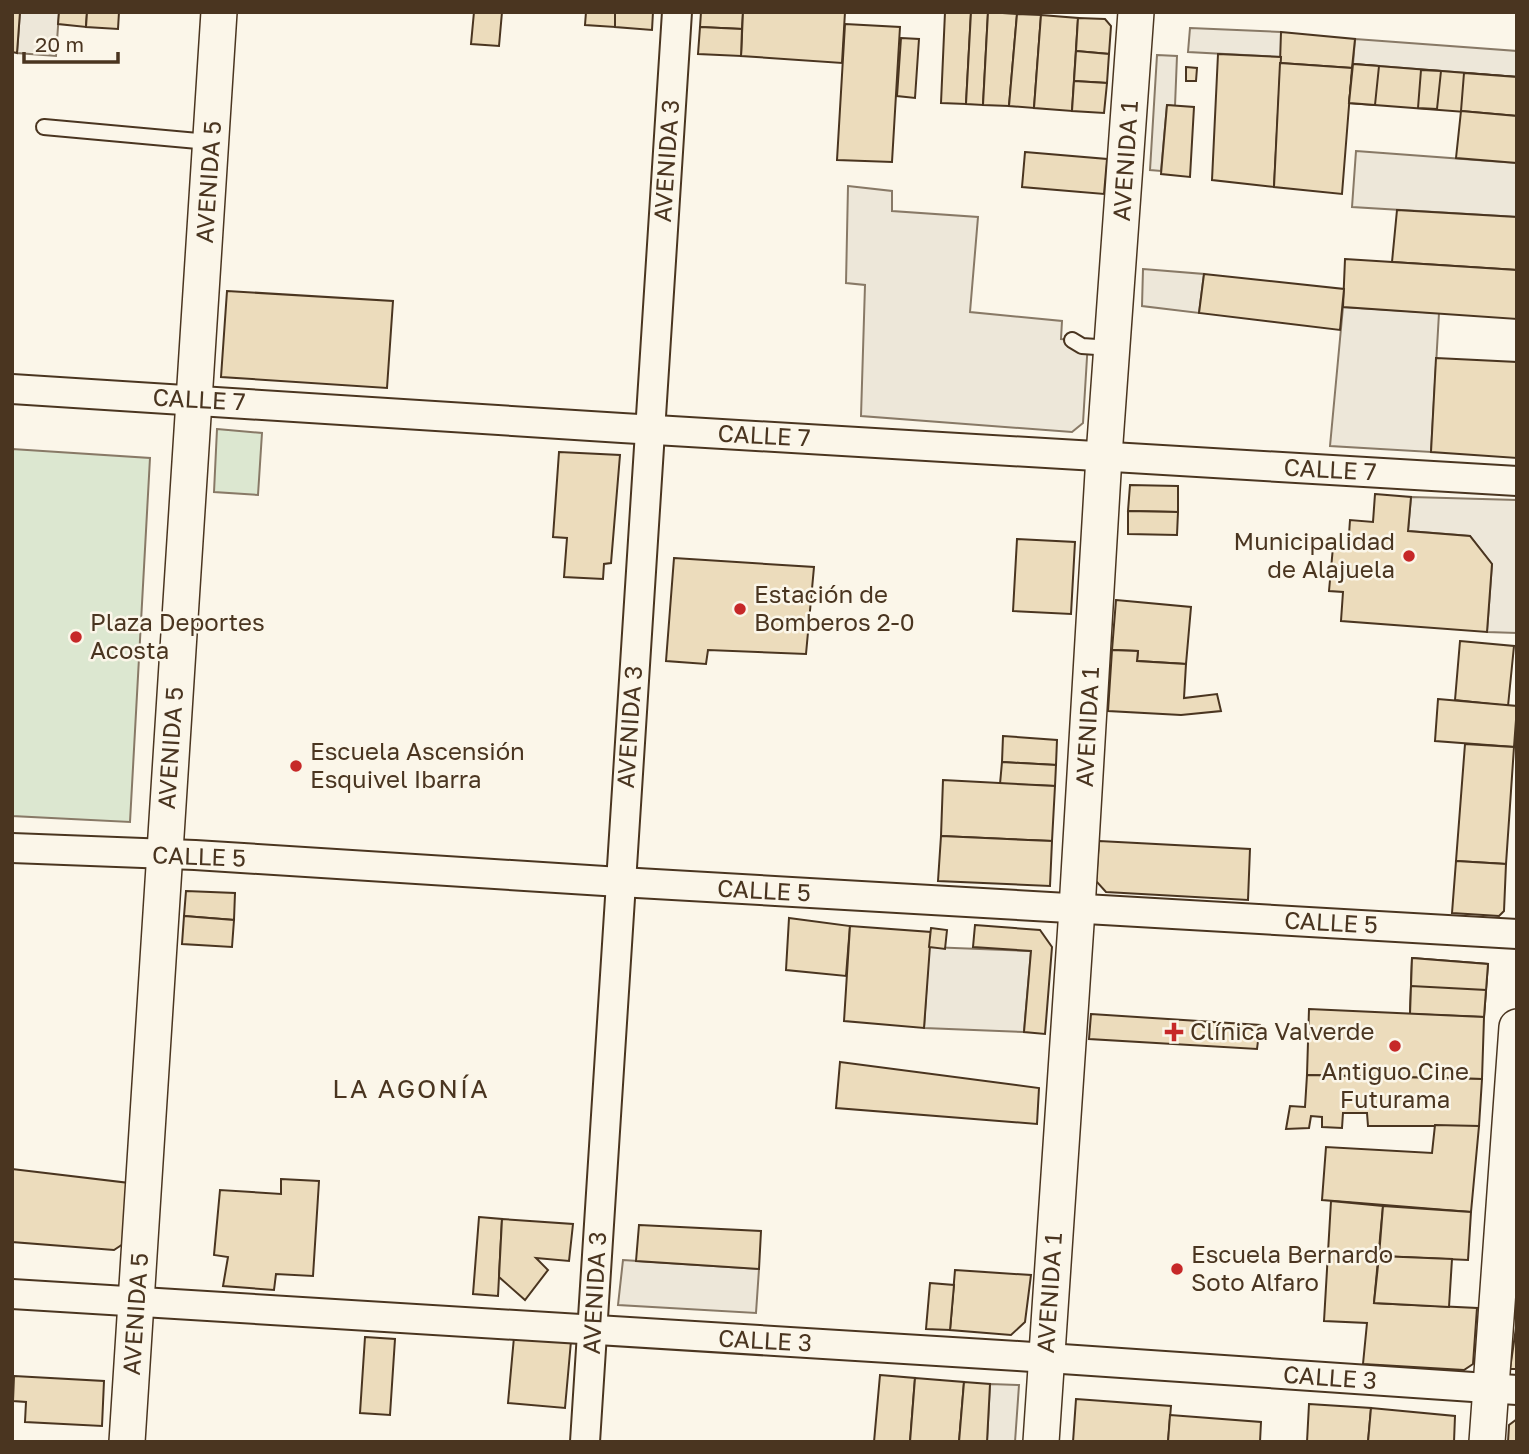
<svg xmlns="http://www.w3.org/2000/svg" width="1529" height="1454" font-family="'Golos Text',sans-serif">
  <rect width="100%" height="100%" fill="#fbf6e9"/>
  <g fill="#dce7d0" stroke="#887966" stroke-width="2">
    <polygon points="217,429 262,433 258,495 214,492"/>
    <polygon points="12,449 150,458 130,822 12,816"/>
  </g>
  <g fill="#ede7d9" stroke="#887966" stroke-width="2">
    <polygon points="20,12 59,12 56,56 17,53"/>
    <polygon points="1190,28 1281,32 1281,57 1188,52"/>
    <polygon points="1355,39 1517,51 1517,77 1353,64"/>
    <polygon points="1157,55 1177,56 1175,106 1167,105 1161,171 1150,170"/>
    <polygon points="1356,151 1517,163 1517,217 1352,207"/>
    <polygon points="848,186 892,191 892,211 978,217 970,312 1062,321 1061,339 1088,341 1083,423 1072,432 861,416 865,285 846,283"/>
    <polygon points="1143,269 1204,274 1199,313 1142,306"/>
    <polygon points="1343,307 1439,313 1431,452 1330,446"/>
    <polygon points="1411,497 1517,500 1517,633 1487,632 1492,564 1470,536 1408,531"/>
    <polygon points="929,947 1031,951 1024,1032 924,1028"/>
    <polygon points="623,1260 759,1269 756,1313 618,1305"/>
    <polygon points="990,1384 1019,1385 1015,1442 987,1442"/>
  </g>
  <g fill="#ecdcbc" stroke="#4a3520" stroke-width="2">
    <polygon points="12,12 20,12 17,53 12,52"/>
    <polygon points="59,12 87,12 86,27 58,24"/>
    <polygon points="87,12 119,12 118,29 86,27"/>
    <polygon points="474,12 502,12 499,46 471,44"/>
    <polygon points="586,12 615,12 615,27 585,25"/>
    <polygon points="615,12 653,12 652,30 615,27"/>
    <polygon points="701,12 743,12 742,29 700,27"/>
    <polygon points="743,12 845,12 842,63 741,56"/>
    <polygon points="945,12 971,12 966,104 941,103"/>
    <polygon points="971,12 988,12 983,105 966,104"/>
    <polygon points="988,12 1017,14 1009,106 983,105"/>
    <polygon points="1017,14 1041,15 1034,108 1009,106"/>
    <polygon points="1041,15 1078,18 1072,111 1034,108"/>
    <polygon points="1078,18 1105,19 1111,26 1109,54 1076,51"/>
    <polygon points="845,24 900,27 892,162 837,160"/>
    <polygon points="700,27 742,29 741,56 698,54"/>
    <polygon points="1281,32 1355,39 1352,68 1280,63"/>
    <polygon points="901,38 919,39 915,98 897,96"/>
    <polygon points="1076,51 1109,54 1107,83 1074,81"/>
    <polygon points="1218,54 1281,57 1274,187 1212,180"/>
    <polygon points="1280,63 1352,68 1342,194 1274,187"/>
    <polygon points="1353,64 1517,77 1517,116 1349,103"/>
    <polygon points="1353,64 1379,66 1375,105 1349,103"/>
    <polygon points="1186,67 1197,68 1196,81 1186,81"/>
    <polygon points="1421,70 1441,71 1437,109 1418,108"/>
    <polygon points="1464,73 1517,77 1517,116 1461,111"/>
    <polygon points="1074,81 1107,83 1104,113 1072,111"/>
    <polygon points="1167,105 1194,107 1190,177 1161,174"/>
    <polygon points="1461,111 1517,116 1517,163 1456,158"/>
    <polygon points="1025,152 1107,159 1104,194 1022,187"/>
    <polygon points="1397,210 1517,217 1517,270 1392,262"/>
    <polygon points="1345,259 1517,270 1517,319 1343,307"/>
    <polygon points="1204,274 1344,289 1340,330 1199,313"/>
    <polygon points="227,291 393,301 387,388 221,377"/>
    <polygon points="1436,358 1517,362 1517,458 1431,452"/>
    <polygon points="559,452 620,455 611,563 604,564 603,579 564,577 567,538 553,537"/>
    <polygon points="1130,485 1178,486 1178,512 1128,511"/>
    <polygon points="1375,494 1411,497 1408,531 1470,536 1492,564 1487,632 1341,621 1343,592 1329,591 1333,547 1348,549 1350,520 1373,522"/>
    <polygon points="1128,511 1178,512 1177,535 1128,534"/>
    <polygon points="1017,539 1075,542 1071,614 1013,611"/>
    <polygon points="674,558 814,567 806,654 708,650 706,664 666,661"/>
    <polygon points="1116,600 1191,607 1186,664 1137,661 1138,651 1112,650"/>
    <polygon points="1460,641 1514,646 1508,706 1455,700"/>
    <polygon points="1112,650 1138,651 1137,661 1186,664 1184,698 1217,694 1221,711 1181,715 1108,711"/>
    <polygon points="1438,699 1517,706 1514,747 1435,741"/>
    <polygon points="1003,736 1057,740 1056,765 1002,762"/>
    <polygon points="1465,744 1514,747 1506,864 1456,861"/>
    <polygon points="1002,762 1056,765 1055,786 1000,784"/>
    <polygon points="943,780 1055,786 1052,841 941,836"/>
    <polygon points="941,836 1052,841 1050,886 938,881"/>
    <polygon points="1099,841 1250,849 1248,900 1106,892 1096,881"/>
    <polygon points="1456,861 1506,864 1504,911 1499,916 1452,913"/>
    <polygon points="186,891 235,893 234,920 184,916"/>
    <polygon points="184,916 234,920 232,947 182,944"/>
    <polygon points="789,918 850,926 846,976 786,970"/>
    <polygon points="975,925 1040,930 1052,947 1045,1034 1024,1032 1031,951 973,947"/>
    <polygon points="850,926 931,932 924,1028 844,1021"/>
    <polygon points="931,928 947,930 945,949 929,947"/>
    <polygon points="1412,958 1488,964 1486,990 1411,986"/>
    <polygon points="1412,958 1488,964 1484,1017 1410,1014"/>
    <polygon points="1411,986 1486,990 1484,1017 1410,1014"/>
    <polygon points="1309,1009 1484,1017 1482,1079 1307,1075"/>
    <polygon points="1091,1014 1260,1025 1257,1049 1089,1039"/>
    <polygon points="840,1062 1039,1088 1037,1124 836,1108"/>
    <polygon points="1307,1075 1482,1079 1479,1126 1368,1126 1367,1113 1343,1113 1342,1128 1322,1127 1322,1117 1311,1116 1309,1128 1286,1129 1290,1106 1305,1107"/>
    <polygon points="1435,1125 1479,1126 1471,1212 1322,1200 1326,1147 1432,1153"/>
    <polygon points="12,1169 129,1183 126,1242 114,1250 12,1242"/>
    <polygon points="281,1179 319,1181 313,1276 276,1274 274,1290 223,1286 228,1257 214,1255 220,1190 281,1194"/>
    <polygon points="1331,1201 1383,1206 1374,1303 1477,1308 1473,1364 1464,1370 1363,1364 1367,1323 1324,1321"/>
    <polygon points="1383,1206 1471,1212 1468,1260 1379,1256"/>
    <polygon points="479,1217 502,1219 498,1296 473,1294"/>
    <polygon points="502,1219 573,1224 569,1261 536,1258 548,1270 525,1300 499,1277"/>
    <polygon points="639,1225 761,1231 759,1269 636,1261"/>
    <polygon points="1379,1256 1452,1259 1449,1307 1374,1303"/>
    <polygon points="955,1270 1031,1275 1025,1322 1011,1335 950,1330"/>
    <polygon points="930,1283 954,1285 950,1330 926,1329"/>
    <polygon points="1517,1321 1517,1369 1510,1369"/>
    <polygon points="365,1337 395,1339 390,1415 360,1413"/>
    <polygon points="514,1337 571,1341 565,1408 508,1403"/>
    <polygon points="880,1375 915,1378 910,1442 874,1442"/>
    <polygon points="14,1376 104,1381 102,1426 25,1422 26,1402 13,1401"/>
    <polygon points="915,1378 964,1382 959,1442 910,1442"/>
    <polygon points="964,1382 990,1384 987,1442 959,1442"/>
    <polygon points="1076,1399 1171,1406 1168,1442 1073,1442"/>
    <polygon points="1309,1404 1371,1408 1368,1442 1307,1442"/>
    <polygon points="1371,1408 1455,1416 1454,1442 1368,1442"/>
    <polygon points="1170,1415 1261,1422 1260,1442 1168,1442"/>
    <polygon points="1517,1419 1517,1442 1508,1442 1509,1425"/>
  </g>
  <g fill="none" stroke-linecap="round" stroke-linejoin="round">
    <g stroke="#4a3520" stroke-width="18">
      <g id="service">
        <polyline points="44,127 209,142"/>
        <polyline points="1072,340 1082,346 1111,348"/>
      </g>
    </g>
    <g stroke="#4a3520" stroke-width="32">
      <g id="minor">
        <polyline points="12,389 622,428 1517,481"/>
        <polyline points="12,848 195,855 620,882 1517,934"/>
        <polyline points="12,1294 1018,1356 1517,1390"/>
        <polyline points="585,1442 677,12"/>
      </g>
    </g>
    <g stroke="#4a3520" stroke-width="38">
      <g id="tertiary">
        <polyline points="127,1442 219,12"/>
        <polyline points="1041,1442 1077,909 1104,456 1136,12"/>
        <polyline points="1487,1442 1517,1027"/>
      </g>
    </g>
    <use href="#service" stroke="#fbf6e9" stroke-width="14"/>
    <use href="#minor" stroke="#fbf6e9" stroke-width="28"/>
    <use href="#tertiary" stroke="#fbf6e9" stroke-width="35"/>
  </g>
  <g fill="#c62828" stroke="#fbf6e9" stroke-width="2.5">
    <circle cx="1409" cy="556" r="7"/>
    <circle cx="740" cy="609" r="7"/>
    <circle cx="76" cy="637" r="7"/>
    <circle cx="296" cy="766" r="7"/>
    <path d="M1170.5 1021.5h7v7h7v7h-7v7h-7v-7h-7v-7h7z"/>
    <circle cx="1395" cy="1046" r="7"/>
    <circle cx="1177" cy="1269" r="7"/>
  </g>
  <g text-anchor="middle" stroke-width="5" stroke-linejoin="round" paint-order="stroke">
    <g font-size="24" fill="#4a3520" stroke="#fbf6e9">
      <text transform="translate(667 161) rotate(-86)" y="8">AVENIDA 3</text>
      <text transform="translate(1126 161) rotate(-86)" y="8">AVENIDA 1</text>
      <text transform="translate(209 182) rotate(-86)" y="8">AVENIDA 5</text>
      <text transform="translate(199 400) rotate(3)" y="8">CALLE 7</text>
      <text transform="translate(764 436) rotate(3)" y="8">CALLE 7</text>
      <text transform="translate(1330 470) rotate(3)" y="8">CALLE 7</text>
      <text transform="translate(630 727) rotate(-86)" y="8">AVENIDA 3</text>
      <text transform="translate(1088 727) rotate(-87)" y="8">AVENIDA 1</text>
      <text transform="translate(171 748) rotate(-86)" y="8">AVENIDA 5</text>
      <text transform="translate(199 857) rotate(2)" y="8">CALLE 5</text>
      <text transform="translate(764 891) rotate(3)" y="8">CALLE 5</text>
      <text transform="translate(1331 923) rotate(3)" y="8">CALLE 5</text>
      <text transform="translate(595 1293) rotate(-87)" y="8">AVENIDA 3</text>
      <text transform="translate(1050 1293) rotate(-86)" y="8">AVENIDA 1</text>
      <text transform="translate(136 1314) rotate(-86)" y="8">AVENIDA 5</text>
      <text transform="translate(765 1341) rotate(3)" y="8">CALLE 3</text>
      <text transform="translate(1330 1378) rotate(4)" y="8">CALLE 3</text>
    </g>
    <g font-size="24" fill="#4a3520" stroke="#fbf6e9" text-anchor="start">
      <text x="1395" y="550" text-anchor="end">Municipalidad<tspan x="1395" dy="28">de Alajuela</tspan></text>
      <text x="754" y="603">Estación de<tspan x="754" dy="28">Bomberos 2-0</tspan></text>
      <text x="90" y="631">Plaza Deportes<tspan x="90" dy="28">Acosta</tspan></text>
      <text x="310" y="760">Escuela Ascensión<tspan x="310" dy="28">Esquivel Ibarra</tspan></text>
      <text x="1190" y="1040">Clínica Valverde</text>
      <text x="1395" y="1080" text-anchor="middle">Antiguo Cine<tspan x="1395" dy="28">Futurama</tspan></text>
      <text x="1191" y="1263">Escuela Bernardo<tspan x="1191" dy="28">Soto Alfaro</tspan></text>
    </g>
    <g font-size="26" letter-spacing="2" fill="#4a3520" stroke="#fbf6e9">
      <text x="411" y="1098">LA AGONÍA</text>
    </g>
  </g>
  <rect width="1529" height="1454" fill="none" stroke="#4a3520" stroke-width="28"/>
  <path d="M24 52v10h94v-10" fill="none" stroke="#4a3520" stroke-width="3.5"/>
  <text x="35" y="52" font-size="21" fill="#4a3520" stroke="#fbf6e9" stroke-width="5" paint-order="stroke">20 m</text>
</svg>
